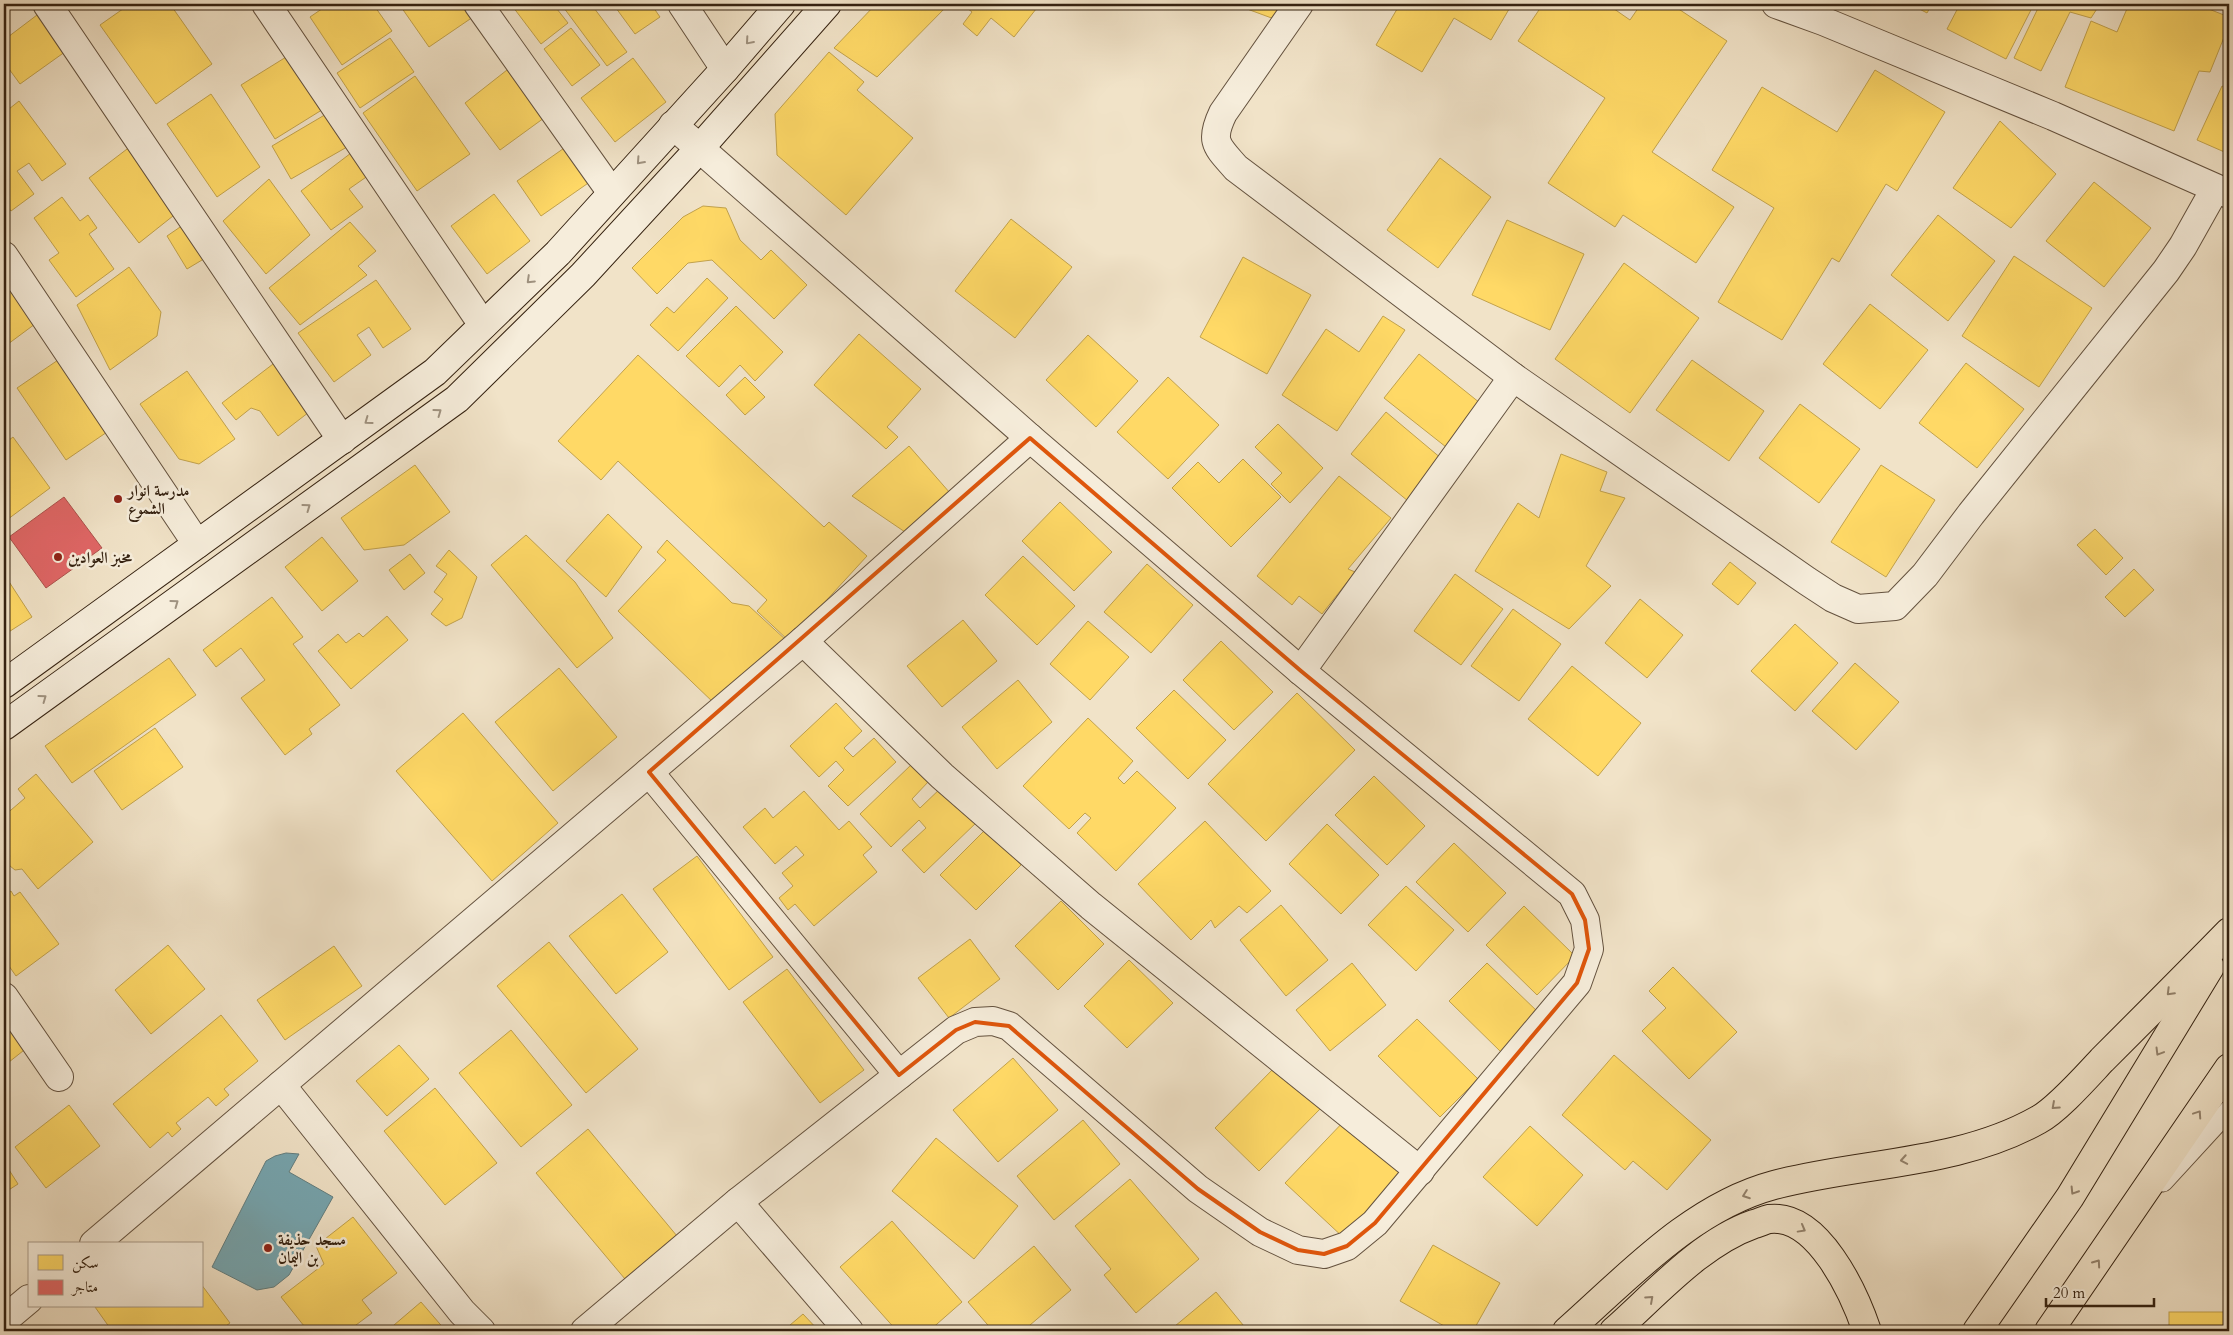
<svg xmlns="http://www.w3.org/2000/svg" width="2233" height="1335" font-family="Cardo,Amiri,serif">
  <rect width="100%" height="100%" fill="#f1e3c8"/>
  <filter id="stains"><feTurbulence type="fractalNoise" baseFrequency=".004" numOctaves="4"/><feColorMatrix values="0 0 0 0 .2 0 0 0 0 .09 0 0 0 0 .02 0 0 0 .5 -.17"/></filter>
  <radialGradient id="worn" r=".72"><stop offset=".6" stop-color="#630" stop-opacity="0"/><stop offset="1" stop-color="#630" stop-opacity=".3"/></radialGradient>
  <g fill="#ffd966" stroke="#c2a24c">
    <polygon points="4,4 18,4 4,13"/>
    <polygon points="130,4 170,4 212,64 156,104 100,25"/>
    <polygon points="329,4 373,4 392,31 342,65 310,17"/>
    <polygon points="399,4 464,4 473,17 429,47"/>
    <polygon points="516,4 553,4 568,23 541,44 513,7"/>
    <polygon points="561,4 591,4 627,52 607,66"/>
    <polygon points="613,4 651,4 660,17 635,34"/>
    <polygon points="876,4 949,4 877,77 834,48"/>
    <polygon points="962,4 1040,4 1014,37 991,18 977,36 963,24 972,12"/>
    <polygon points="1240,4 1288,4 1277,20 1239,6"/>
    <polygon points="1400,4 1512,4 1491,40 1454,18 1422,72 1376,45"/>
    <polygon points="1543,4 1607,4 1630,20 1641,4 1671,4 1727,41 1652,152 1734,207 1696,263 1623,215 1615,227 1548,183 1605,98 1518,41"/>
    <polygon points="1910,4 1932,4 1927,13"/>
    <polygon points="1960,4 2034,4 2006,59 1947,29"/>
    <polygon points="2040,4 2100,4 2091,18 2070,12 2041,71 2014,58"/>
    <polygon points="2129,4 2196,4 2229,17 2229,25 2210,72 2199,71 2174,131 2065,87 2091,21 2117,32"/>
    <polygon points="41,12 69,49 20,84 4,62 4,40"/>
    <polygon points="571,28 600,65 572,86 544,49"/>
    <polygon points="390,38 414,72 360,108 337,73"/>
    <polygon points="829,52 864,82 857,90 913,138 846,215 777,155 775,114"/>
    <polygon points="291,54 325,108 275,139 241,85"/>
    <polygon points="633,58 666,102 615,142 581,98"/>
    <polygon points="507,70 544,118 500,150 465,103"/>
    <polygon points="1875,70 1945,112 1897,191 1886,184 1839,262 1832,258 1782,340 1718,302 1774,208 1712,170 1762,87 1837,132"/>
    <polygon points="415,76 470,154 417,191 363,113"/>
    <polygon points="2222,86 2229,89 2229,154 2197,140"/>
    <polygon points="211,94 260,167 217,197 167,124"/>
    <polygon points="19,101 66,164 42,181 29,163 17,171 34,194 11,211 4,202 4,113"/>
    <polygon points="328,113 347,147 291,179 272,146"/>
    <polygon points="2000,121 2056,174 2011,228 1953,188"/>
    <polygon points="570,144 594,179 541,216 517,181"/>
    <polygon points="131,146 178,212 139,243 89,178"/>
    <polygon points="355,150 372,173 349,189 363,207 331,230 301,191"/>
    <polygon points="1440,158 1491,197 1438,268 1387,230"/>
    <polygon points="269,179 310,235 266,274 223,221"/>
    <polygon points="2094,182 2151,228 2104,287 2046,241"/>
    <polygon points="494,194 530,241 487,274 451,226"/>
    <polygon points="62,197 80,221 88,215 97,228 89,234 114,269 76,297 49,260 59,253 34,218"/>
    <polygon points="703,206 726,208 740,240 761,260 771,250 807,285 774,319 712,260 688,263 657,294 632,268 683,217"/>
    <polygon points="1938,215 1995,261 1948,321 1891,275"/>
    <polygon points="1011,219 1072,267 1015,338 955,291"/>
    <polygon points="1507,220 1584,254 1550,330 1472,295"/>
    <polygon points="350,222 376,251 358,266 367,275 300,325 269,288"/>
    <polygon points="186,223 207,257 187,269 167,236"/>
    <polygon points="2014,256 2092,308 2039,387 1962,336"/>
    <polygon points="1243,257 1311,295 1267,374 1200,337"/>
    <polygon points="1624,263 1699,318 1630,413 1555,359"/>
    <polygon points="129,267 161,312 157,336 110,370 77,305"/>
    <polygon points="4,273 35,324 4,347"/>
    <polygon points="707,278 728,298 678,351 650,325 667,307 674,313"/>
    <polygon points="376,280 411,329 383,348 369,327 357,335 371,355 334,382 298,333"/>
    <polygon points="1870,304 1928,350 1880,409 1823,364"/>
    <polygon points="736,306 783,352 755,381 740,365 719,387 686,356"/>
    <polygon points="1383,316 1405,330 1337,431 1282,395 1326,329 1359,352"/>
    <polygon points="859,334 921,389 887,427 898,437 886,449 814,385"/>
    <polygon points="1088,335 1138,381 1096,427 1046,380"/>
    <polygon points="1419,354 1480,403 1446,447 1384,398"/>
    <polygon points="638,355 824,527 829,522 867,556 789,641 757,611 767,600 618,461 601,480 558,441"/>
    <polygon points="61,358 110,430 66,460 17,388"/>
    <polygon points="1692,360 1764,411 1729,461 1656,410"/>
    <polygon points="277,361 313,409 278,436 260,411 251,408 236,420 222,403"/>
    <polygon points="1966,363 2024,409 1977,468 1919,423"/>
    <polygon points="187,371 235,439 199,464 179,459 140,404"/>
    <polygon points="745,377 765,397 745,415 726,395"/>
    <polygon points="1168,377 1219,425 1168,479 1117,432"/>
    <polygon points="1800,404 1860,449 1819,503 1759,458"/>
    <polygon points="1386,412 1442,459 1408,501 1351,454"/>
    <polygon points="1278,424 1323,468 1290,503 1271,484 1282,473 1255,447"/>
    <polygon points="13,437 50,488 4,522 4,444"/>
    <polygon points="909,446 950,493 905,532 852,496"/>
    <polygon points="1561,454 1607,472 1600,491 1625,498 1586,566 1611,586 1569,629 1475,571 1518,503 1539,518"/>
    <polygon points="1243,459 1281,497 1231,547 1172,488 1198,462 1219,483"/>
    <polygon points="415,465 450,512 404,545 364,550 341,518"/>
    <polygon points="1881,465 1935,500 1886,577 1831,542"/>
    <polygon points="1339,476 1391,518 1348,569 1355,572 1322,614 1299,596 1292,605 1257,576"/>
    <polygon points="1060,502 1112,552 1074,591 1022,541"/>
    <polygon points="608,514 642,547 606,597 566,561"/>
    <polygon points="2095,529 2123,558 2106,575 2077,545"/>
    <polygon points="526,535 575,582 613,638 577,668 491,565"/>
    <polygon points="322,537 358,581 322,611 285,567"/>
    <polygon points="667,540 732,603 749,606 787,641 716,705 618,611 666,560 657,552"/>
    <polygon points="449,550 477,577 462,618 446,626 431,614 443,599 434,592 447,574 436,566"/>
    <polygon points="410,554 425,573 404,590 389,570"/>
    <polygon points="1023,556 1075,606 1037,645 985,595"/>
    <polygon points="1730,562 1756,583 1738,605 1712,584"/>
    <polygon points="1147,564 1193,605 1151,653 1104,612"/>
    <polygon points="2134,569 2154,590 2125,617 2105,597"/>
    <polygon points="4,574 32,617 4,635"/>
    <polygon points="1455,574 1503,609 1461,665 1414,631"/>
    <polygon points="272,597 303,637 293,644 340,705 309,729 312,734 285,755 241,698 265,680 241,648 216,667 203,650"/>
    <polygon points="1640,599 1683,635 1647,678 1605,643"/>
    <polygon points="1513,609 1561,644 1519,701 1471,666"/>
    <polygon points="387,616 408,640 351,689 318,651 338,634 346,643 359,633 363,637"/>
    <polygon points="963,620 997,661 942,707 907,666"/>
    <polygon points="1088,621 1129,657 1090,700 1050,664"/>
    <polygon points="1795,624 1838,663 1795,711 1751,671"/>
    <polygon points="1221,641 1273,692 1234,730 1183,680"/>
    <polygon points="169,658 196,695 72,783 45,746"/>
    <polygon points="1855,663 1899,702 1856,750 1812,711"/>
    <polygon points="1572,666 1641,723 1598,776 1528,719"/>
    <polygon points="559,668 617,737 553,791 495,722"/>
    <polygon points="1018,680 1052,722 997,769 962,727"/>
    <polygon points="1174,690 1226,740 1188,779 1136,728"/>
    <polygon points="1297,693 1355,750 1266,841 1208,784"/>
    <polygon points="836,703 862,731 844,748 853,757 874,738 896,762 848,806 828,786 844,770 836,761 819,777 790,746"/>
    <polygon points="463,713 558,823 492,881 396,771"/>
    <polygon points="1088,718 1133,761 1118,778 1124,784 1137,771 1176,808 1116,871 1077,833 1091,818 1085,813 1069,829 1023,786"/>
    <polygon points="155,728 183,767 122,810 94,771"/>
    <polygon points="912,764 929,781 912,799 920,808 944,785 978,821 924,873 902,850 926,828 919,820 891,847 860,814"/>
    <polygon points="36,774 93,842 38,889 22,869 15,870 10,866 6,861 10,856 4,849 4,816 25,798 18,789"/>
    <polygon points="1374,776 1425,826 1387,865 1335,815"/>
    <polygon points="804,791 839,830 849,821 872,847 863,855 877,872 814,926 795,904 788,910 779,898 793,886 782,873 804,855 796,846 775,864 743,827 765,808 773,818"/>
    <polygon points="1205,821 1271,891 1247,913 1239,906 1215,928 1211,920 1191,940 1138,884"/>
    <polygon points="1327,824 1379,875 1341,914 1289,864"/>
    <polygon points="986,829 1021,865 976,910 940,875"/>
    <polygon points="1454,843 1506,893 1468,932 1416,882"/>
    <polygon points="697,856 773,957 729,990 653,889"/>
    <polygon points="1406,886 1454,930 1416,971 1368,925"/>
    <polygon points="11,891 14,896 20,892 59,944 16,976 4,959 4,896"/>
    <polygon points="622,894 668,952 616,994 569,936"/>
    <polygon points="1061,901 1104,944 1058,990 1015,946"/>
    <polygon points="1281,905 1328,960 1286,996 1240,940"/>
    <polygon points="1524,906 1575,956 1537,995 1486,945"/>
    <polygon points="970,939 1000,979 949,1018 918,978"/>
    <polygon points="549,942 638,1049 586,1093 497,986"/>
    <polygon points="168,945 205,989 151,1034 115,990"/>
    <polygon points="334,946 362,986 285,1040 257,1000"/>
    <polygon points="1129,960 1173,1003 1127,1048 1084,1006"/>
    <polygon points="1352,963 1386,1005 1330,1051 1296,1010"/>
    <polygon points="1487,963 1539,1013 1501,1052 1449,1001"/>
    <polygon points="1673,967 1737,1032 1689,1079 1642,1031 1666,1008 1649,991"/>
    <polygon points="787,969 864,1070 820,1103 743,1002"/>
    <polygon points="4,1005 33,1043 4,1066"/>
    <polygon points="221,1015 258,1061 224,1089 229,1095 216,1106 208,1097 176,1123 181,1129 172,1137 168,1132 150,1148 113,1104"/>
    <polygon points="1417,1019 1478,1079 1440,1117 1378,1056"/>
    <polygon points="511,1030 572,1105 521,1147 459,1073"/>
    <polygon points="399,1045 429,1079 387,1116 356,1081"/>
    <polygon points="1614,1055 1711,1140 1667,1190 1633,1161 1625,1170 1562,1115"/>
    <polygon points="1013,1058 1058,1110 998,1162 953,1110"/>
    <polygon points="1277,1065 1321,1108 1259,1171 1215,1128"/>
    <polygon points="435,1088 497,1163 445,1205 384,1131"/>
    <polygon points="69,1105 100,1146 46,1188 15,1147"/>
    <polygon points="1347,1118 1406,1173 1345,1239 1285,1183"/>
    <polygon points="1083,1120 1120,1164 1054,1220 1017,1176"/>
    <polygon points="1530,1126 1583,1175 1537,1226 1483,1177"/>
    <polygon points="588,1129 677,1236 625,1279 536,1173"/>
    <polygon points="936,1138 1018,1206 974,1259 892,1191"/>
    <polygon points="4,1162 18,1184 4,1193"/>
    <polygon points="1130,1179 1199,1259 1136,1313 1104,1275 1111,1269 1075,1226"/>
    <polygon points="353,1217 397,1273 362,1300 372,1313 348,1331 308,1331 281,1297 324,1264 316,1246"/>
    <polygon points="892,1221 962,1302 929,1331 897,1331 840,1267"/>
    <polygon points="1433,1245 1500,1283 1473,1331 1453,1331 1400,1301"/>
    <polygon points="1034,1246 1071,1290 1023,1331 993,1331 968,1302"/>
    <polygon points="201,1284 230,1323 219,1331 112,1331 95,1307 201,1306"/>
    <polygon points="1216,1292 1248,1331 1169,1331"/>
    <polygon points="421,1302 446,1331 387,1331"/>
    <rect x="2169" y="1312" width="60" height="19"/>
    <polygon points="803,1314 819,1331 783,1331"/>
  </g>
  <polygon fill="#e06666" stroke="#ad524c" points="64,497 102,548 46,588 9,537"/>
  <polygon fill="#76a5af" stroke="#627e80" points="286,1153 299,1154 289,1172 333,1197 289,1275 274,1287 257,1290 212,1267 266,1161 275,1156"/>
  <g fill="none" stroke-linecap="round" stroke-linejoin="round">
    <g stroke="#64523f" stroke-width="21">
      <polyline id="lane" points="2163,1182 2229,1110"/>
    </g>
    <g stroke="#64523f" stroke-width="30">
      <g id="street">
        <polyline points="47,4 342,440"/>
        <polyline points="266,4 483,325"/>
        <polyline points="478,4 612,193"/>
        <polyline points="682,4 725,69"/>
        <path d="M 1299,4 L 1223,113 C 1209,142 1217,146 1236,168 L 1513,377 L 1807,581 L 1833,598 L 1858,609 L 1895,606 L 1925,575 L 1971,514 L 2166,271 L 2183,246 L 2215,189"/>
        <polyline points="1776,4 1823,21 2053,116 2229,194"/>
        <polyline points="4,256 197,544"/>
        <polyline points="803,641 942,776 1091,906 1420,1171"/>
        <polyline points="1301,671 1513,377"/>
        <polyline points="649,772 899,1075"/>
        <polyline points="4,997 59,1077"/>
        <polyline points="281,1085 462,1312 481,1331"/>
        <polyline points="738,1202 849,1331"/>
        <polyline points="94,1244 803,641 1030,438"/>
        <polyline points="4,1320 29,1299"/>
        <polyline points="585,1331 738,1202 956,1030 975,1022 993,1021 1009,1026 1198,1189 1260,1232 1298,1250 1324,1254 1347,1246 1375,1223 1577,983 1589,949 1585,920 1572,894 1301,671 1030,438 673,125"/>
      </g>
    </g>
    <g stroke="#352211" stroke-width="30">
      <g id="secondary">
        <polyline points="4,684 435,372 558,253 725,69 781,4"/>
        <polyline points="4,726 457,399 583,275 699,149 827,4"/>
      </g>
    </g>
    <g stroke="#352211" stroke-width="30">
      <g id="highway">
        <path d="M 1567,1331 C 1629,1276 1692,1207 1774,1185 C 1861,1162 1958,1165 2038,1120 C 2057,1110 2086,1077 2102,1060 C 2144,1018 2187,975 2229,932"/>
        <path d="M 1614,1331 C 1656,1294 1700,1243 1754,1224 C 1759,1223 1764,1220 1769,1219 C 1818,1213 1854,1293 1867,1331"/>
        <polyline points="1977,1331 2070,1197 2210,967"/>
        <polyline points="2049,1331 2229,1068"/>
      </g>
    </g>
    <use href="#lane" stroke="#f6eddb" stroke-width="19"/>
    <use href="#street" stroke="#f6eddb" stroke-width="28"/>
    <use href="#secondary" stroke="#f6eddb" stroke-width="28"/>
    <use href="#highway" stroke="#f1e3c8" stroke-width="28"/>
  </g>
  <defs><path id="oneway-chevron" d="M-2-3.5L2.5 0L-2 3.5" fill="none" stroke-width="1.6" stroke-linecap="round" stroke-linejoin="round" transform="scale(1.25)"/></defs>
  <g stroke="#9f9280">
    <use href="#oneway-chevron" transform="translate(749 41) rotate(131)"/>
    <use href="#oneway-chevron" transform="translate(640 161) rotate(132)"/>
    <use href="#oneway-chevron" transform="translate(530 280) rotate(136)"/>
    <use href="#oneway-chevron" transform="translate(438 412) rotate(-36)"/>
    <use href="#oneway-chevron" transform="translate(368 421) rotate(144)"/>
    <use href="#oneway-chevron" transform="translate(307 507) rotate(-36)"/>
    <use href="#oneway-chevron" transform="translate(175 603) rotate(-36)"/>
    <use href="#oneway-chevron" transform="translate(43 698) rotate(-36)"/>
  </g>
  <g stroke="#93826c">
    <use href="#oneway-chevron" transform="translate(2170 992) rotate(135)"/>
    <use href="#oneway-chevron" transform="translate(2159 1052) rotate(121)"/>
    <use href="#oneway-chevron" transform="translate(2055 1106) rotate(138)"/>
    <use href="#oneway-chevron" transform="translate(2198 1114) rotate(-56)"/>
    <use href="#oneway-chevron" transform="translate(1904 1160) rotate(170)"/>
    <use href="#oneway-chevron" transform="translate(2074 1191) rotate(122)"/>
    <use href="#oneway-chevron" transform="translate(1746 1195) rotate(160)"/>
    <use href="#oneway-chevron" transform="translate(1802 1229) rotate(29)"/>
    <use href="#oneway-chevron" transform="translate(2097 1263) rotate(-55)"/>
    <use href="#oneway-chevron" transform="translate(1650 1299) rotate(-42)"/>
  </g>
  <path fill="none" stroke="#df560c" stroke-width="4" stroke-linejoin="round" d="M 1030,438 L 1301,671 L 1572,894 L 1585,920 L 1589,949 L 1577,983 L 1375,1223 L 1347,1246 L 1324,1254 L 1298,1250 L 1260,1232 L 1198,1189 L 1009,1026 L 975,1022 L 956,1030 L 899,1075 L 649,772 Z"/>
  <g fill="#8f2418" stroke="#f6eddb" stroke-width="2">
    <circle cx="118" cy="499" r="5"/>
    <circle cx="58" cy="557" r="5"/>
    <circle cx="268" cy="1248" r="5"/>
  </g>
  <g text-anchor="middle" stroke-width="5" stroke-linejoin="round" paint-order="stroke">
    <g font-size="16" font-weight="bold" fill="#352211" stroke="#f6eddb" text-anchor="start">
      <text x="128" y="496">مدرسة انوار<tspan x="128" dy="18">الشموع</tspan></text>
      <text x="68" y="563">مخبز العوادين</text>
      <text x="278" y="1245">مسجد حذيفة<tspan x="278" dy="18">بن اليمان</tspan></text>
    </g>
  </g>
  <rect width="2233" height="1335" fill="none" stroke="#f1e3c8" stroke-width="20"/>
  <rect x="5" y="5" width="2223" height="1325" fill="none" stroke="#352211" stroke-width="2.5"/>
  <rect x="10" y="10" width="2213" height="1315" fill="none" stroke="#352211"/>
  <rect x="28" y="1242" width="175" height="65" fill="#f6eddb" stroke="#a99c8a"/>
  <rect x="38" y="1255" width="25" height="15" fill="#ffd966" stroke="#a99c8a"/>
  <text x="72" y="1268" font-size="15" fill="#352211">سكن</text>
  <rect x="38" y="1280" width="25" height="15" fill="#e06666" stroke="#a99c8a"/>
  <text x="72" y="1292" font-size="15" fill="#352211">متاجر</text>
  <path d="M2046 1298v8h108v-8" fill="none" stroke="#352211" stroke-width="2.5"/>
  <text x="2053" y="1298" font-size="15" fill="#352211" stroke="#f6eddb" stroke-width="4" paint-order="stroke">20 m</text>
  <rect width="100%" height="100%" filter="url(#stains)"/>
  <rect width="100%" height="100%" fill="url(#worn)"/>
</svg>
